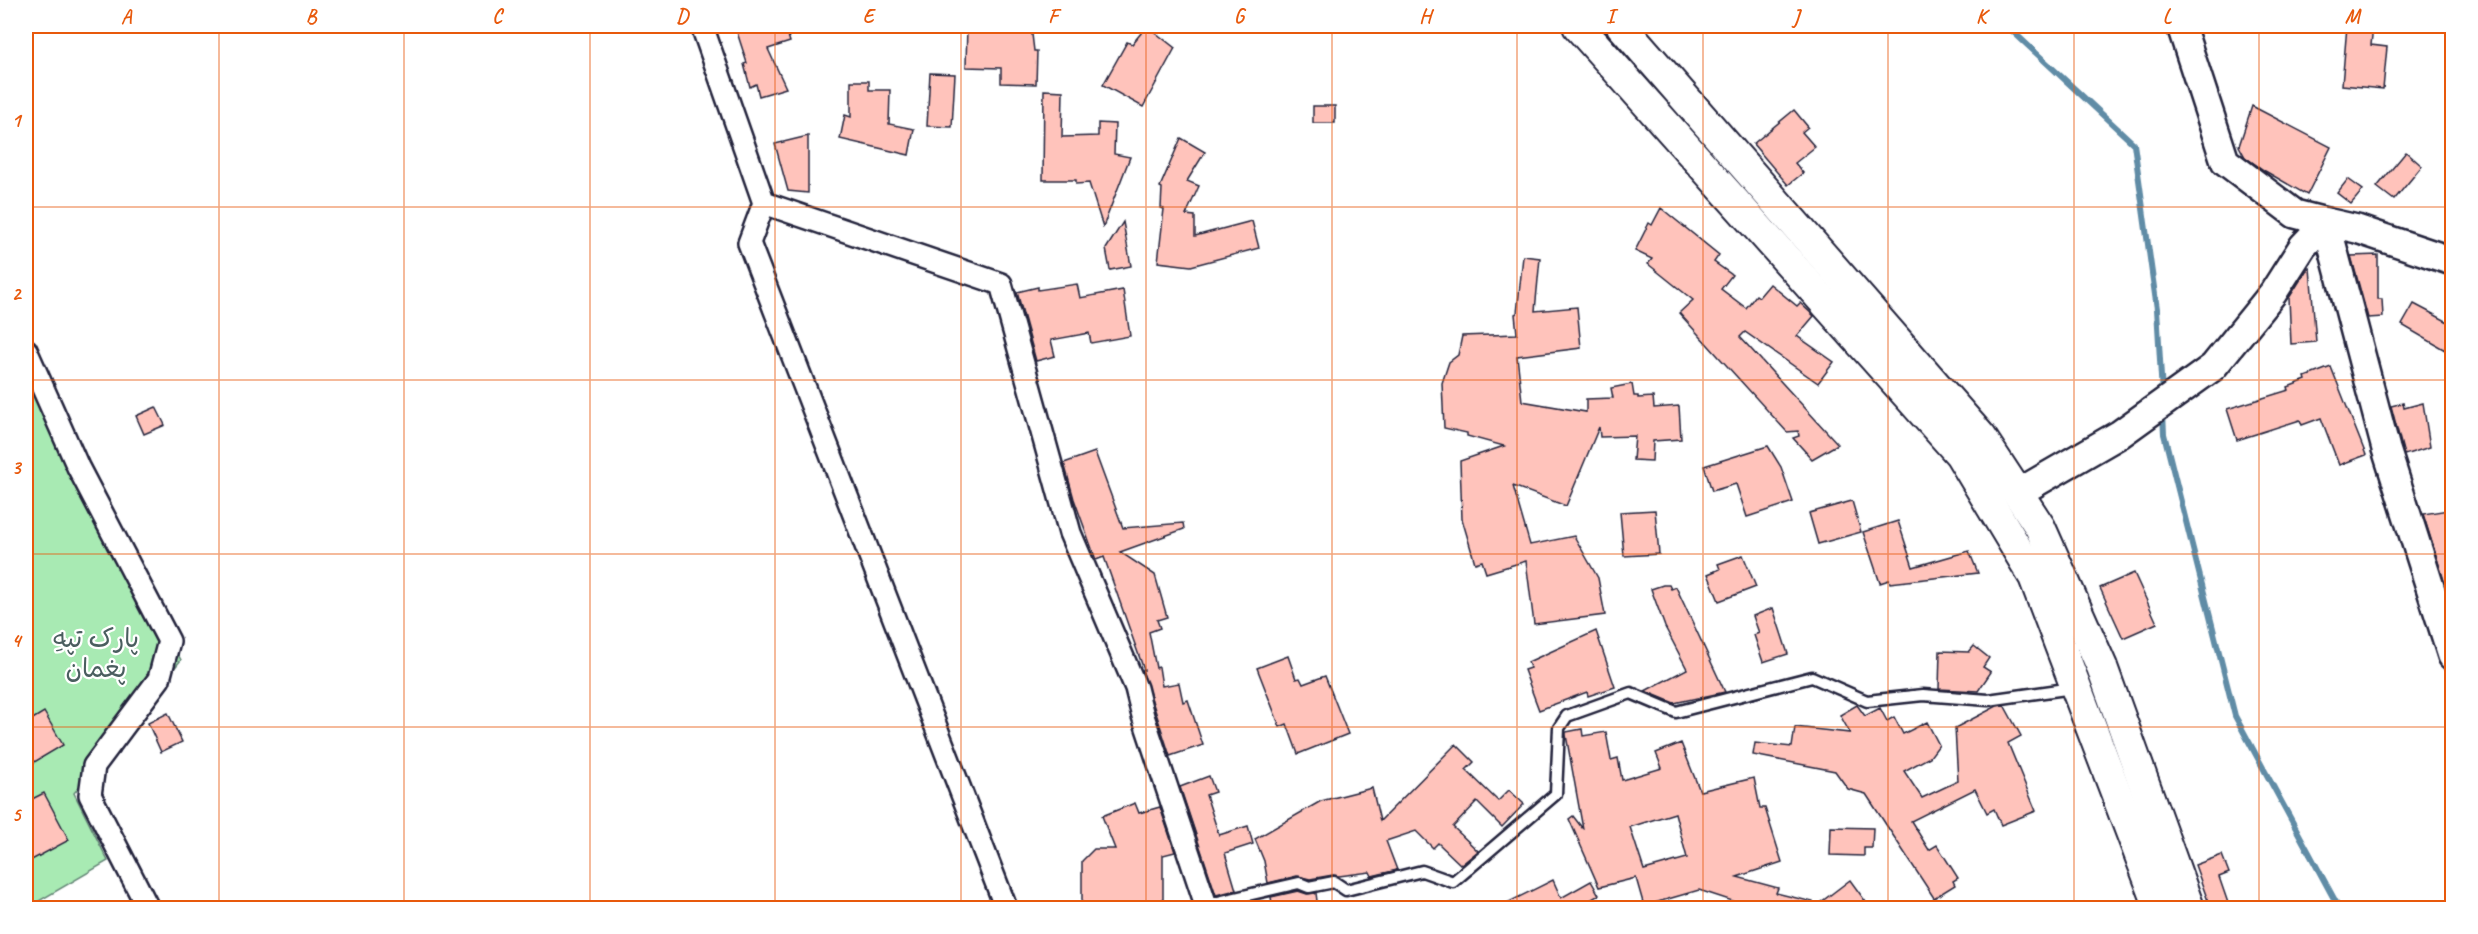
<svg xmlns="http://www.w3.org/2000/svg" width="2478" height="934" font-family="Caveat,'Playpen Sans Arabic',sans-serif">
  <rect width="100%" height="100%" fill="#fff"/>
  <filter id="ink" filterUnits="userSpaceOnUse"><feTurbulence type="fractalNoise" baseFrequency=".0167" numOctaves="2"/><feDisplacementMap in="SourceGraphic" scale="12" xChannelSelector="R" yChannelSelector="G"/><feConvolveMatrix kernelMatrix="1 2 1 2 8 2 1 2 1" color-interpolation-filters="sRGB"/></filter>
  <g filter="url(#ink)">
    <polygon fill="#a8eab3" stroke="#658677" stroke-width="1.5" points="26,382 181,660 74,793 108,861 27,908"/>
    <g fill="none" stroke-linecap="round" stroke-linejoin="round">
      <g stroke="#618ca6" stroke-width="6">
        <polyline points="2007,26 2134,144 2157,309 2162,394"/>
        <polyline points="2163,413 2164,434 2235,716 2339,908"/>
      </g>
    </g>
    <g fill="#ffc3bb" stroke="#22223b" stroke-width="1.5" fill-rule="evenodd">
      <polygon points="735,26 785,26 790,42 768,49 786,88 759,96 756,84 750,87 744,64 747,63"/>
      <polygon points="967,26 1031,26 1034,51 1037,51 1036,84 1001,83 1001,68 966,67"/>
      <polygon points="1147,26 1175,48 1143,107 1103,85 1127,42 1132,44"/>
      <polygon points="2347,26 2373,26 2371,45 2387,47 2383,89 2342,85"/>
      <polygon points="930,73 955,74 952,127 927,126"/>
      <polygon points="851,81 869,81 869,90 890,90 889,124 914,129 909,155 840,139 845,115 851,117"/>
      <polygon points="1044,90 1063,91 1062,137 1098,136 1098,123 1115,124 1114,154 1130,157 1103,227 1089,183 1076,184 1076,180 1043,180"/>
      <rect x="1313" y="106" width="22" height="17"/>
      <polygon points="2252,106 2331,147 2307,195 2265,171 2245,157 2239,146"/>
      <polygon points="1794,110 1808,127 1802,132 1815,147 1795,163 1803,173 1788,185 1753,144"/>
      <polygon points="808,136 808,193 788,191 775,144"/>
      <polygon points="1181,138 1205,152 1187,181 1199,186 1186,215 1195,216 1195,236 1252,221 1259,248 1191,266 1158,262 1164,209 1161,208 1162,188 1160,187"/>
      <polygon points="2406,152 2422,166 2394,200 2377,187"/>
      <polygon points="2348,179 2363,190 2351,204 2337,193"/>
      <polygon points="1661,208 1719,255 1714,262 1732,275 1721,289 1746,308 1756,295 1759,297 1770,284 1797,306 1800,303 1814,316 1797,336 1834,362 1818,383 1745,332 1740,337 1838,444 1812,459 1793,438 1799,436 1798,431 1787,432 1679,313 1693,300 1648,264 1652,259 1635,251 1649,223 1652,225"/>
      <polygon points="1123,222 1131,266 1110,270 1106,249"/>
      <polygon points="2378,255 2378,299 2382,299 2383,317 2368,318 2351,256"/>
      <polygon points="1523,256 1540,258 1535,311 1577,307 1581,348 1517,356 1522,401 1586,412 1586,399 1613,398 1611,388 1632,384 1634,396 1638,396 1638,398 1653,397 1654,408 1679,406 1681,439 1653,441 1652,461 1633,460 1635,436 1600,437 1599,427 1566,506 1513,486 1530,545 1574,536 1598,578 1605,615 1534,624 1526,561 1486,573 1482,561 1475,563 1462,519 1460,461 1504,446 1467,436 1467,433 1444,428 1442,383 1449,362 1458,355 1462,336 1517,334 1515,314 1517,313"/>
      <polygon points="2310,268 2316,342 2291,344 2289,298 2306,271"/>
      <polygon points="1077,284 1080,298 1123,290 1130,336 1091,343 1089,333 1051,340 1055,356 1036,361 1017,292 1038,287 1038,290"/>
      <polygon points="2414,304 2452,324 2452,346 2446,343 2445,350 2402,325"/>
      <polygon points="2331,367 2366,455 2339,465 2321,418 2302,425 2300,420 2237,440 2227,409 2289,390 2288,387 2306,380 2305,377"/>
      <polygon points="2403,403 2404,408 2423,403 2430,447 2404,455 2391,406"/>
      <polygon points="156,407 165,425 144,434 136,416"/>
      <polygon points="1768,446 1781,467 1793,502 1747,517 1736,484 1712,491 1704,466"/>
      <polygon points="1095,452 1123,528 1183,523 1184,529 1120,552 1155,575 1167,617 1157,620 1160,628 1149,632 1156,668 1159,667 1162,686 1179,683 1183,702 1188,700 1203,745 1170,756 1142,670 1144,670 1104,557 1096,560 1074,499 1064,463"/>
      <polygon points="1852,501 1861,532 1818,544 1809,513"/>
      <polygon points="1655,510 1659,554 1624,556 1620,512"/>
      <polygon points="2448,510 2452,539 2452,606 2423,514"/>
      <polygon points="1898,521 1913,567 1969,551 1978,573 1890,583 1889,580 1880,583 1863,532"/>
      <polygon points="1743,555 1756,587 1719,601 1708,574 1720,569 1718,564"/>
      <polygon points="2134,573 2157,623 2123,638 2100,588"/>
      <polygon points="1663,585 1669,585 1671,589 1676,587 1725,692 1674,703 1645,691 1687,669 1665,627 1651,589"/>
      <polygon points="1773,608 1788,654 1763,662 1754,635 1759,633 1753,616"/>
      <polygon points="1596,631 1615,687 1588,696 1587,692 1539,710 1524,670 1530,668 1528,662"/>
      <polygon points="1974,646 1989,658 1983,667 1991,672 1978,691 1939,689 1940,651 1969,652"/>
      <polygon points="1288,656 1296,679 1300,678 1303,684 1325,676 1348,734 1298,754 1287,724 1280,727 1257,668"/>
      <polygon points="1857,705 1865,716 1880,708 1887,721 1894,717 1903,734 1927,722 1939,745 1930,757 1904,771 1922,798 1958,781 1955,728 1997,706 2004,705 2021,736 2008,743 2036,811 2001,825 1994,809 1987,813 1975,789 1911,821 1929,850 1937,845 1958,878 1953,881 1955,885 1934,898 1866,794 1848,789 1835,771 1753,755 1755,743 1792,747 1795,727 1850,733 1840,715"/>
      <polygon points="44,712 63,745 26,767 26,723"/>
      <polygon points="168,713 182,742 161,752 148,723"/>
      <path d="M 1582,729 L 1583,736 L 1606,732 L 1611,760 L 1618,758 L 1622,780 L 1662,768 L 1656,753 L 1681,743 L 1700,791 L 1754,778 L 1760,808 L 1765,808 L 1782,862 L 1737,877 L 1778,888 L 1776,893 L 1813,902 L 1813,908 L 1850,880 L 1871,909 L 1757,909 L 1699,890 L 1644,906 L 1636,878 L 1599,887 L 1569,819 L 1573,816 L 1583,829 L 1566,735 L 1566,732 ZM 1675,813 L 1687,858 L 1644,870 L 1630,827 Z"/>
      <polygon points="1456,744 1474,762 1466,770 1498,801 1509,790 1524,804 1502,827 1477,802 1453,827 1478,851 1461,865 1438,843 1433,848 1416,831 1386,841 1397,870 1372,876 1370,872 1339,876 1333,875 1310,879 1297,876 1268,883 1264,861 1255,839 1321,801 1372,788 1380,821"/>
      <polygon points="1209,776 1215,792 1206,795 1219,835 1248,826 1253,844 1225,853 1236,890 1216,895 1180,787"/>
      <polygon points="44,793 69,840 26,863 26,802"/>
      <polygon points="1135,803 1139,813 1160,807 1175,852 1163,855 1163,900 1155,909 1082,909 1082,861 1094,849 1115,849 1102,816"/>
      <polygon points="1831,827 1873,828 1872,848 1864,848 1864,856 1830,855"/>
      <polygon points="2222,855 2229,873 2219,877 2228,903 2211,909 2195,865"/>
      <polygon points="1553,880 1561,898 1591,881 1599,895 1575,909 1495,909"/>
      <polygon points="1298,891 1307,894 1316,893 1318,909 1273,909 1271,897"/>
    </g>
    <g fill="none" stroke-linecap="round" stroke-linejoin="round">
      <g stroke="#22223b" stroke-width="15">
        <polyline id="service" points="1205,905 1299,883 1309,887 1334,882 1346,890 1422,871 1453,882 1556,794 1559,728 1567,716 1631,693 1676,712 1812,677 1867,701 1923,695 1988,700 2073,688"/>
      </g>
      <g stroke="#22223b" stroke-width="26">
        <g id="minor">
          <polyline points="702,26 764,203 1001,284 1070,533 1136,688 1143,716 1207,908"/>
          <polyline points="764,203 749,243 1006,908"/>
          <polyline points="26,350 78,467 169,641 159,679 94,766 90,795 148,908"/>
        </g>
      </g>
      <g stroke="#22223b" stroke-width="32">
        <g id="tertiary">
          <polyline points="2452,261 2357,229 2326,222 2386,449 2452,656"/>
          <polyline points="2018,493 2120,434 2213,367 2273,293 2303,246 2326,222 2295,214 2225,161 2181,26"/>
        </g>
      </g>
      <g stroke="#22223b" stroke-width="34">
        <g id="secondary">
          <polyline points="1578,26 1960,454 2034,577 2160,908"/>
          <polyline points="1622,26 1981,437 2040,527 2102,667 2189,908"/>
        </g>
      </g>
      <use href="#service" stroke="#fff" stroke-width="10"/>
      <use href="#minor" stroke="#fff" stroke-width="21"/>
      <use href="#tertiary" stroke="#fff" stroke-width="27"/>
      <use href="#secondary" stroke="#fff" stroke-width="30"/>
    </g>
  </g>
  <path fill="none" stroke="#e8590c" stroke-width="1.5" stroke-opacity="0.55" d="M 219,26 L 219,908M 404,26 L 404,908M 590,26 L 590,908M 775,26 L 775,908M 961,26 L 961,908M 1146,26 L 1146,908M 1332,26 L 1332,908M 1517,26 L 1517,908M 1703,26 L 1703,908M 1888,26 L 1888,908M 2074,26 L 2074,908M 2259,26 L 2259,908M 26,207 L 2452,207M 26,380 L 2452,380M 26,554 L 2452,554M 26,727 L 2452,727"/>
  <g text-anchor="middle" stroke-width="4.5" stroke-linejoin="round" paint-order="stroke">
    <g font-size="26" fill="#4a5e5f" stroke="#fff">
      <text x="96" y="647">پارک تپهِ<tspan x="96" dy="30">پغمان</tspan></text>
    </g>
  </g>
  <rect width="2478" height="934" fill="none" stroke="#fff" stroke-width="66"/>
  <rect x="33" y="33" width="2412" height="868" fill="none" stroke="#e8590c" stroke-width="2"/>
  <g font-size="20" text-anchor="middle" font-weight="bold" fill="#e8590c">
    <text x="126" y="23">A</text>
    <text x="311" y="23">B</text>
    <text x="497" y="23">C</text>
    <text x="682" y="23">D</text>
    <text x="868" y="23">E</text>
    <text x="1053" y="23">F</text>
    <text x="1239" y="23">G</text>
    <text x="1425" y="23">H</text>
    <text x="1610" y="23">I</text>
    <text x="1796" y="23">J</text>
    <text x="1981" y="23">K</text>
    <text x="2167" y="23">L</text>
    <text x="2352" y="23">M</text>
    <text x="16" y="127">1</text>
    <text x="16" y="300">2</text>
    <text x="16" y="474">3</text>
    <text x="16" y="647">4</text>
    <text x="16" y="821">5</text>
  </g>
</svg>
